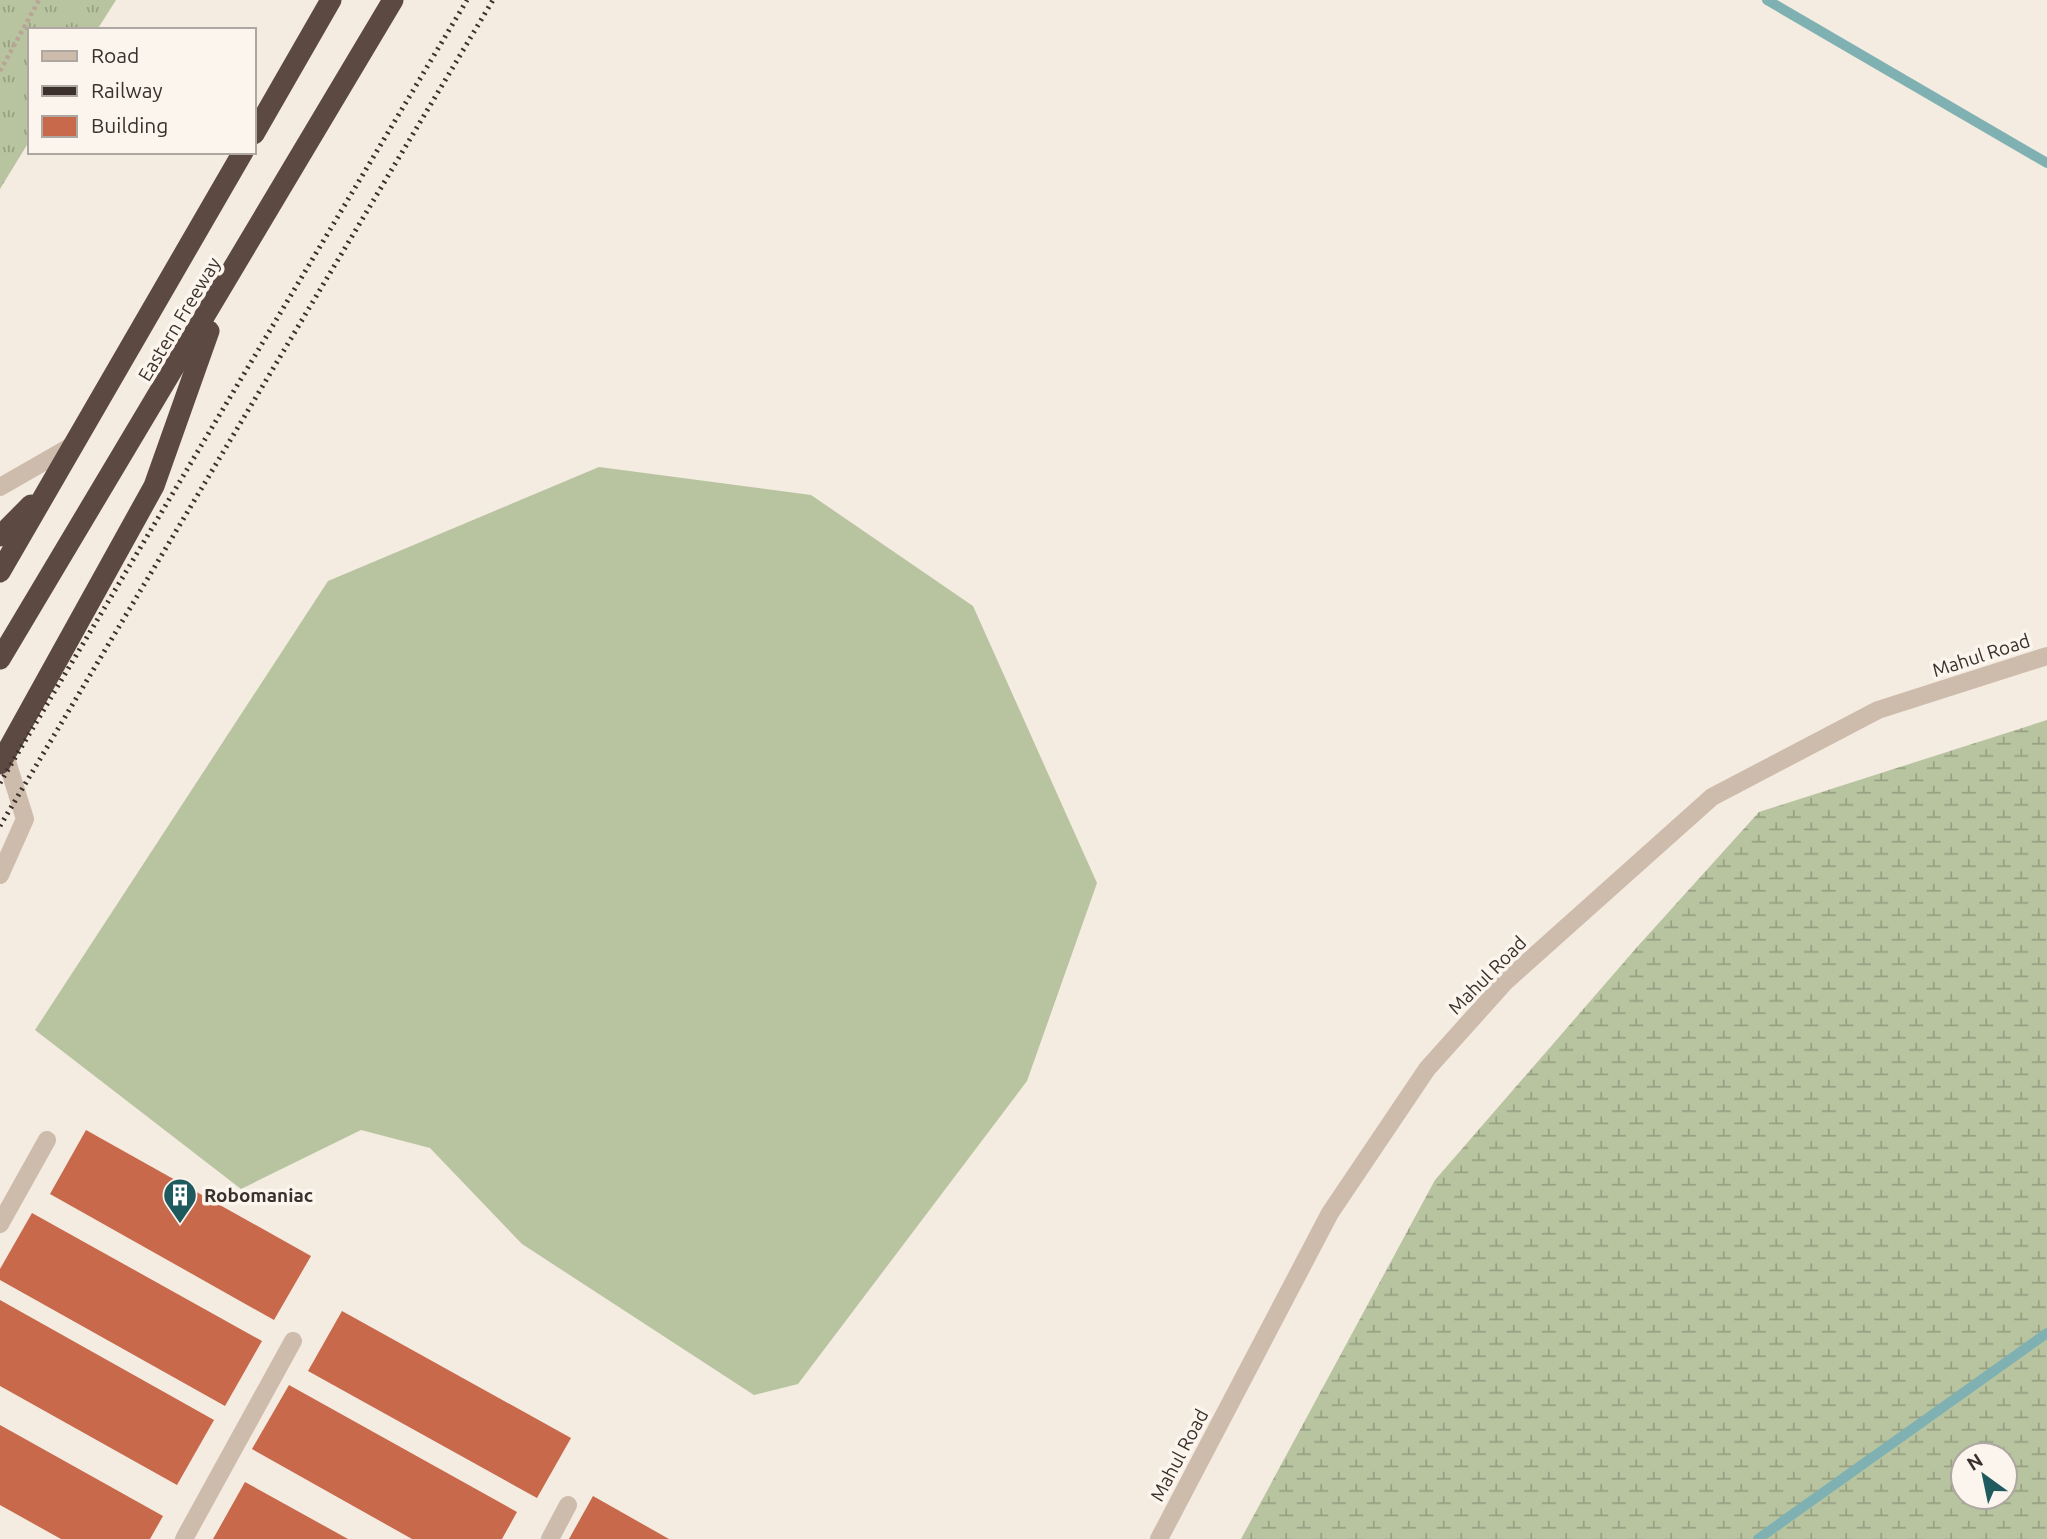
<svg xmlns="http://www.w3.org/2000/svg" width="2047" height="1539" font-family="Ubuntu,sans-serif">
  <defs>
    <pattern id="grass-tufts" width="24" height="20" patternUnits="userSpaceOnUse" patternTransform="scale(1.75)"><rect width="24" height="20" fill="#b8c4a0"/><path d="M3 7l-1-3M5 7V3M7 7l1-3M15 17l-1-3M17 17v-4M19 17l1-3" fill="none" stroke="#97a083"/></pattern>
    <pattern id="wetland-marsh" width="20" height="14" patternUnits="userSpaceOnUse" patternTransform="scale(1.75)"><rect width="20" height="14" fill="#b8c4a0"/><path d="M1 5h8M5 5V1M11 12h8M15 12V8" fill="none" stroke="#97a083"/></pattern>
  </defs>
  <rect width="100%" height="100%" fill="#f4ebe1"/>
  <polygon fill="url(#grass-tufts)" points="0,0 116,0 97,30 30,30 30,140 0,189"/>
  <path fill="url(#wetland-marsh)" fill-rule="evenodd" d="M 2047,720 L 2047,1539 L 1241,1539 L 1435,1180 L 1638,946 L 1759,812 ZM 1963,1455 L 2005,1455 L 2005,1497 L 1963,1497 Z"/>
  <polygon fill="#b8c4a0" points="599,467 811,495 973,606 1097,883 1027,1081 798,1384 754,1395 522,1244 430,1148 361,1130 241,1189 35,1030 328,581"/>
  <g fill="none" stroke-linecap="round" stroke-linejoin="round">
    <g stroke="#7fb0b2" stroke-width="10">
      <polyline points="1767,0 2047,163"/>
      <polyline points="1758,1539 2047,1333"/>
    </g>
  </g>
  <g fill="#c8694b">
    <polygon points="86,1130 311,1256 274,1320 50,1194"/>
    <polygon points="32,1213 262,1341 225,1406 0,1280 0,1269"/>
    <polygon points="0,1300 214,1420 177,1485 0,1386"/>
    <polygon points="342,1311 571,1438 537,1498 308,1371"/>
    <polygon points="289,1385 517,1512 502,1539 412,1539 252,1449"/>
    <polygon points="0,1425 163,1516 150,1539 61,1539 0,1505"/>
    <polygon points="245,1482 348,1539 213,1539"/>
    <polygon points="593,1496 669,1539 569,1539"/>
  </g>
  <g fill="none" stroke-linecap="round" stroke-linejoin="round">
    <polyline stroke="#b9a596" stroke-width="4.5" stroke-dasharray="3.5 3.5" stroke-linecap="butt" points="0,71 39,0"/>
    <g stroke="#cdbbac" stroke-width="18">
      <polyline points="0,1224 47,1140"/>
      <polyline points="184,1539 293,1341"/>
      <polyline points="550,1539 568,1505"/>
    </g>
    <g stroke="#cdbbac" stroke-width="18">
      <polyline points="0,487 75,444"/>
      <polyline points="0,875 25,819 5,755"/>
      <polyline points="1159,1539 1330,1213 1427,1069 1505,982 1712,797 1878,710 2047,656"/>
    </g>
    <g stroke="#5c4a42" stroke-width="21">
      <polyline points="254,134 331,0"/>
      <polyline points="0,536 31,505"/>
      <polyline points="0,572 243,152"/>
      <polyline points="0,659 393,0"/>
      <polyline points="0,764 154,486 209,331"/>
    </g>
    <g stroke="#3b302b" stroke-width="5" stroke-dasharray="2 5" stroke-linecap="butt">
      <polyline points="0,783 467,0"/>
      <polyline points="0,826 493,0"/>
    </g>
  </g>
  <defs>
    <g id="building-pin" transform="scale(1.75)"><path d="M0 17L-7.5 6A9.5 9.5 0 1 1 7.5 6Z" fill="#1f5a5e" stroke="#fbf5ee"/><path d="M-4-6H4V6H1V3H-1V6H-4ZM-2.5-4.3h1.7v1.8h-1.7ZM.8-4.3h1.7v1.8H.8ZM-2.5-1h1.7V.8h-1.7ZM.8-1h1.7V.8H.8Z" fill="#fff"/></g>
  </defs>
  <g fill-rule="evenodd">
    <use href="#building-pin" x="180" y="1195"/>
  </g>
  <g text-anchor="middle" stroke-width="7" stroke-linejoin="round" paint-order="stroke">
    <g font-size="19" fill="#3b302b" stroke="#fbf5ee">
      <text transform="translate(179 319) rotate(-59)" y="7">Eastern Freeway</text>
      <text transform="translate(1981 655) rotate(-18)" y="7">Mahul Road</text>
      <text transform="translate(1487 975) rotate(-45)" y="7">Mahul Road</text>
      <text transform="translate(1179 1455) rotate(-62)" y="7">Mahul Road</text>
    </g>
    <g font-size="19" font-weight="bold" fill="#3b302b" stroke="#fbf5ee" text-anchor="start">
      <text x="204" y="1202">Robomaniac</text>
    </g>
  </g>
  <rect x="28" y="28" width="228" height="126" fill="#fbf5ee" stroke="#aea6a0" stroke-width="2"/>
  <rect x="42" y="51" width="35" height="10" fill="#cdbbac" stroke="#aea6a0" stroke-width="2"/>
  <text x="91" y="63" font-size="21" fill="#3b302b">Road</text>
  <rect x="42" y="86" width="35" height="10" fill="#3b302b" stroke="#aea6a0" stroke-width="2"/>
  <text x="91" y="98" font-size="21" fill="#3b302b">Railway</text>
  <rect x="42" y="116" width="35" height="21" fill="#c8694b" stroke="#aea6a0" stroke-width="2"/>
  <text x="91" y="133" font-size="21" fill="#3b302b">Building</text>
  <g transform="translate(1984 1476) rotate(327)"><circle r="33" fill="#fbf5ee" stroke="#aea6a0" stroke-width="2"/>
  <path d="M0-5L12 26L0 18L-12 26Z" fill="#1f5a5e"/>
  <text y="-10" font-size="19" font-weight="bold" text-anchor="middle" fill="#3b302b">N</text>
  </g>
</svg>
